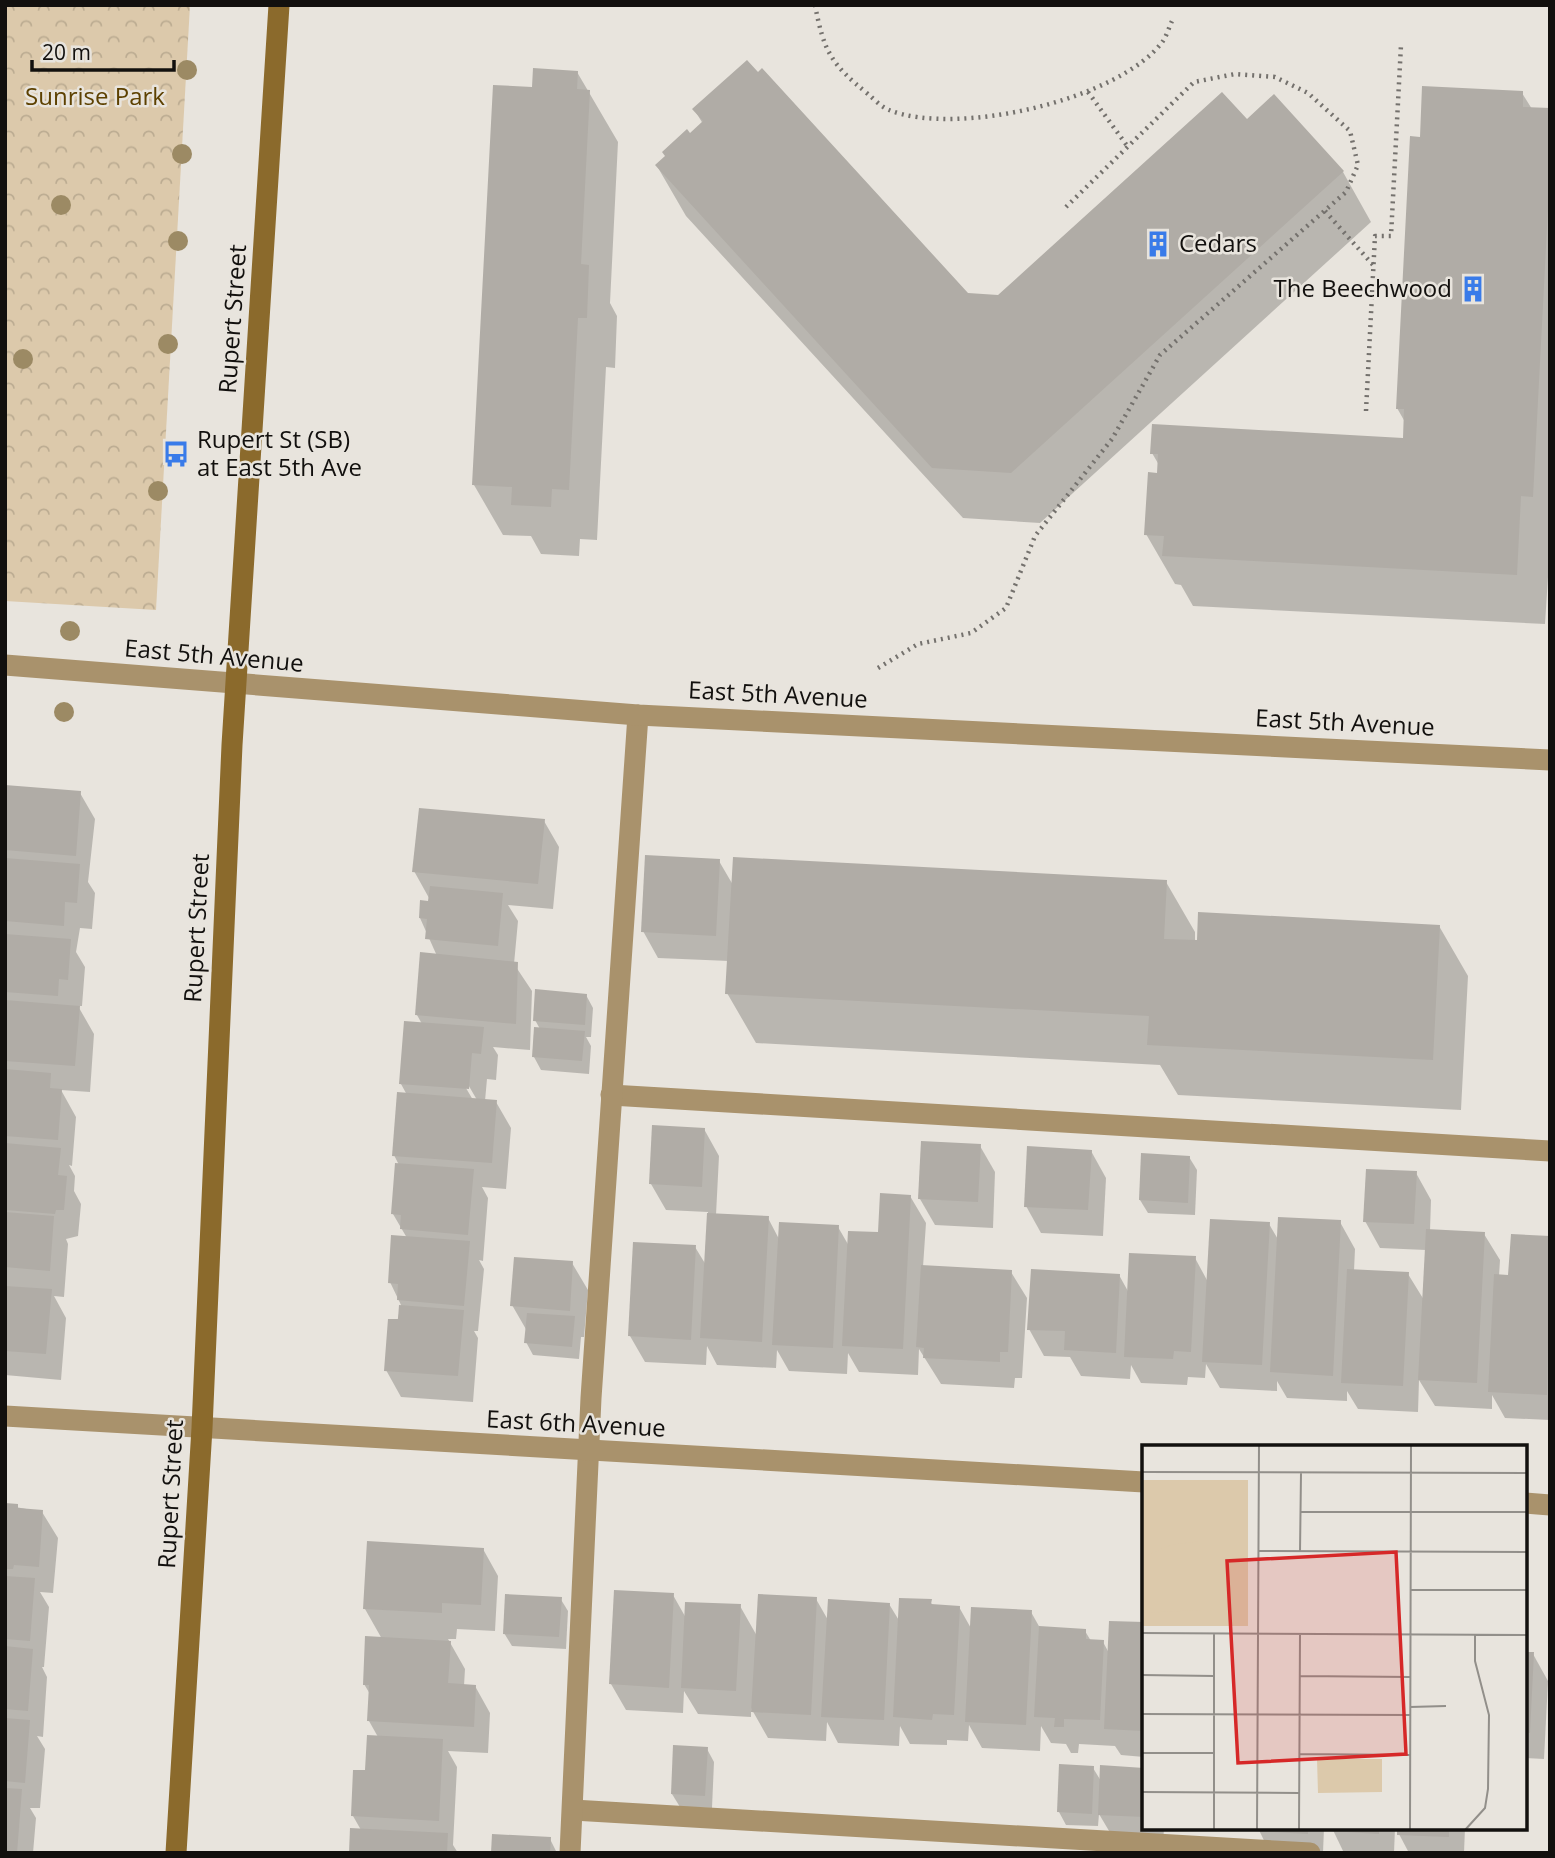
<svg xmlns="http://www.w3.org/2000/svg" width="1555" height="1858" font-family="'Open Sans',sans-serif">
  <defs>
    <pattern id="forest-crowns" width="20" height="18" patternUnits="userSpaceOnUse" patternTransform="scale(1.75)"><rect width="20" height="18" fill="#dcc9ab"/><path d="M2 6a3 3 0 1 1 6 0M12 15a3 3 0 1 1 6 0" fill="none" stroke="#bcac92"/></pattern>
  </defs>
  <rect width="100%" height="100%" fill="#e8e4dd"/>
  <polygon fill="url(#forest-crowns)" points="5,5 190,5 156,610 5,601"/>
  <g fill="#0003" fill-rule="evenodd">
    <polygon points="577,72 618,142 610,303 617,316 615,368 606,367 597,540 580,539 579,556 541,554 531,536 503,535 474,485 534,89"/>
    <polygon points="1522,93 1532,109 1550,110 1550,546 1545,624 1193,606 1181,585 1175,584 1146,534 1159,475 1159,465 1152,453 1405,439 1405,422 1397,408 1421,139"/>
    <polygon points="694,109 967,295 999,297 1247,121 1343,172 1371,222 1040,523 963,518 686,216 657,166 703,124"/>
    <polygon points="5,787 80,793 95,819 88,882 95,893 92,929 80,928 76,952 85,967 82,1006 78,1006 94,1034 90,1092 61,1090 76,1117 72,1166 69,1165 75,1176 74,1191 81,1204 78,1236 66,1239 68,1244 64,1297 54,1296 66,1318 61,1380 5,1375"/>
    <path d="M 544,821 L 559,847 L 553,909 L 508,905 L 518,921 L 514,964 L 532,991 L 530,1050 L 493,1047 L 498,1055 L 496,1080 L 487,1079 L 485,1101 L 496,1102 L 511,1128 L 506,1189 L 482,1187 L 488,1198 L 483,1261 L 479,1260 L 484,1269 L 478,1331 L 474,1331 L 478,1338 L 473,1402 L 401,1397 L 386,1370 L 401,1305 L 390,1282 L 407,1238 L 393,1214 L 399,1165 L 394,1155 L 407,1095 L 401,1084 L 422,1024 L 417,1015 L 437,956 L 420,918 L 430,903 L 429,898 L 414,871 ZM 466,1081 L 477,1100 L 473,1100 L 463,1083 Z"/>
    <polygon points="719,861 733,885 1166,882 1195,932 1195,942 1439,926 1468,976 1461,1110 1178,1095 1160,1065 756,1043 727,993 729,961 658,958 643,931"/>
    <polygon points="586,995 593,1008 591,1037 586,1037 591,1046 589,1074 541,1070 534,1057 540,1029 535,1020"/>
    <polygon points="704,1129 719,1156 716,1215 768,1218 779,1239 838,1227 849,1246 880,1234 910,1196 926,1223 923,1267 1011,1272 1027,1298 1022,1378 1015,1378 1014,1388 941,1384 919,1349 918,1375 859,1372 848,1353 847,1374 789,1371 777,1350 776,1368 717,1365 707,1346 706,1365 645,1362 630,1336 695,1247 706,1265 708,1212 666,1210 651,1184"/>
    <polygon points="980,1146 995,1172 993,1228 935,1225 920,1199"/>
    <polygon points="1091,1151 1106,1178 1103,1236 1041,1233 1026,1206"/>
    <polygon points="1189,1157 1197,1170 1195,1215 1148,1213 1140,1200"/>
    <polygon points="1416,1173 1431,1200 1430,1231 1484,1234 1500,1260 1499,1276 1510,1277 1550,1238 1550,1420 1505,1418 1492,1395 1492,1409 1435,1406 1419,1380 1418,1412 1358,1409 1347,1391 1347,1401 1287,1398 1277,1381 1277,1391 1220,1388 1206,1364 1205,1378 1188,1377 1187,1385 1141,1383 1131,1365 1130,1379 1081,1376 1070,1357 1044,1356 1029,1329 1119,1275 1129,1293 1195,1258 1208,1282 1269,1224 1279,1241 1340,1222 1355,1249 1354,1271 1408,1274 1424,1300 1426,1250 1380,1248 1365,1221"/>
    <polygon points="572,1263 588,1290 584,1337 581,1337 579,1359 533,1355 526,1342 527,1331 512,1305"/>
    <polygon points="5,1505 42,1512 58,1538 53,1593 40,1592 49,1607 44,1667 42,1667 47,1677 43,1737 37,1736 45,1749 40,1808 30,1808 36,1818 33,1853 5,1853"/>
    <polygon points="483,1549 498,1576 495,1631 457,1629 456,1639 448,1639 465,1669 464,1686 475,1686 490,1713 488,1753 448,1751 457,1767 453,1845 458,1853 350,1853 361,1830 353,1816 378,1737 369,1721 370,1694 364,1684 382,1639 365,1609"/>
    <polygon points="673,1595 686,1618 740,1606 757,1636 816,1599 828,1620 889,1604 900,1622 930,1601 933,1606 959,1607 972,1630 1031,1612 1040,1628 1085,1631 1091,1641 1103,1642 1109,1653 1144,1624 1144,1757 1121,1755 1115,1746 1079,1744 1078,1753 1071,1753 1066,1744 1051,1743 1041,1726 1040,1751 982,1748 969,1725 968,1741 947,1740 947,1745 910,1744 900,1726 899,1746 838,1743 827,1722 826,1741 768,1738 751,1708 751,1717 698,1714 684,1691 683,1713 626,1710 611,1684"/>
    <polygon points="560,1598 568,1611 566,1649 512,1646 504,1633"/>
    <polygon points="1525,1654 1533,1654 1548,1681 1544,1759 1525,1758"/>
    <polygon points="707,1749 714,1762 712,1808 680,1807 672,1794"/>
    <polygon points="1093,1768 1101,1781 1144,1769 1144,1828 1164,1828 1163,1844 1115,1841 1099,1814 1098,1826 1066,1825 1059,1812"/>
    <polygon points="1258,1828 1324,1828 1323,1853 1270,1853"/>
    <polygon points="1332,1828 1395,1828 1394,1853 1344,1853"/>
    <polygon points="1399,1828 1465,1828 1464,1853 1409,1853 1399,1834"/>
    <polygon points="550,1839 557,1853 492,1853"/>
  </g>
  <g fill="#b0aca6">
    <polygon points="747,60 758,72 762,68 968,293 998,295 1222,92 1247,119 1274,94 1344,171 1011,473 932,468 655,165 665,156 662,152 687,129 690,133 703,121 692,109"/>
    <polygon points="533,68 578,71 577,89 590,90 581,264 589,265 587,318 578,318 569,490 552,489 551,507 511,505 512,487 472,485 493,85 532,87"/>
    <polygon points="1422,86 1523,91 1523,107 1550,108 1550,170 1533,497 1521,496 1517,575 1162,556 1164,536 1144,535 1148,472 1157,473 1158,454 1150,454 1152,424 1403,438 1404,409 1396,409 1410,136 1420,137"/>
    <polygon points="5,785 81,791 76,856 5,850"/>
    <polygon points="419,808 545,819 538,884 412,872"/>
    <polygon points="645,855 720,859 716,936 641,932"/>
    <polygon points="733,857 1167,880 1164,939 1197,940 1198,912 1440,925 1433,1060 1147,1045 1149,1016 725,994"/>
    <polygon points="5,858 80,864 77,903 65,902 64,926 5,921"/>
    <polygon points="430,886 503,893 498,946 425,939 427,919 419,918 420,900 428,901"/>
    <polygon points="5,934 71,939 68,980 59,979 58,996 5,992"/>
    <polygon points="420,952 518,962 516,1024 415,1015"/>
    <polygon points="535,989 587,994 585,1025 533,1021"/>
    <polygon points="5,1000 80,1006 75,1066 5,1061"/>
    <polygon points="404,1021 484,1027 481,1054 472,1053 469,1089 399,1084"/>
    <polygon points="534,1027 585,1031 582,1061 532,1057"/>
    <polygon points="5,1069 51,1073 50,1088 62,1089 58,1140 5,1136"/>
    <polygon points="397,1092 497,1100 492,1163 392,1156"/>
    <polygon points="652,1125 705,1128 702,1187 649,1184"/>
    <polygon points="921,1141 981,1144 978,1202 918,1199"/>
    <polygon points="5,1143 61,1148 58,1175 67,1176 64,1210 56,1210 55,1214 5,1210"/>
    <polygon points="1027,1146 1092,1150 1088,1210 1024,1207"/>
    <polygon points="1141,1153 1190,1156 1188,1203 1139,1200"/>
    <polygon points="395,1163 474,1169 468,1235 400,1229 401,1215 391,1214"/>
    <polygon points="1366,1169 1417,1171 1414,1224 1363,1222"/>
    <polygon points="880,1193 911,1195 903,1349 842,1346 848,1231 878,1232"/>
    <polygon points="5,1212 54,1216 50,1271 5,1267"/>
    <polygon points="707,1213 769,1216 762,1342 700,1338"/>
    <polygon points="1278,1217 1341,1220 1333,1376 1270,1372"/>
    <polygon points="1210,1219 1270,1222 1262,1365 1202,1362"/>
    <polygon points="779,1222 839,1225 833,1348 772,1345"/>
    <polygon points="1426,1229 1485,1232 1477,1383 1418,1380"/>
    <polygon points="1511,1234 1550,1236 1547,1395 1488,1392 1494,1274 1508,1275"/>
    <polygon points="391,1235 470,1241 464,1306 397,1300 398,1284 388,1283"/>
    <polygon points="633,1242 696,1245 691,1340 628,1336"/>
    <polygon points="1129,1253 1196,1256 1191,1352 1174,1351 1173,1359 1124,1357"/>
    <polygon points="514,1257 573,1261 570,1311 510,1306"/>
    <polygon points="921,1265 1012,1270 1008,1352 1000,1352 1000,1362 923,1358 924,1348 916,1347"/>
    <polygon points="1031,1269 1120,1274 1116,1353 1064,1350 1065,1331 1027,1330"/>
    <polygon points="1347,1269 1409,1272 1403,1386 1341,1383"/>
    <polygon points="5,1286 52,1289 46,1354 5,1351"/>
    <polygon points="399,1305 464,1310 458,1376 384,1371 388,1319 398,1319"/>
    <polygon points="527,1313 575,1316 572,1347 524,1343"/>
    <polygon points="5,1503 18,1504 18,1508 43,1510 39,1567 14,1565 13,1569 5,1569"/>
    <polygon points="367,1541 484,1548 481,1605 442,1603 442,1613 363,1609"/>
    <polygon points="5,1576 35,1578 30,1641 5,1639"/>
    <polygon points="614,1590 674,1593 669,1688 609,1684"/>
    <polygon points="505,1594 562,1597 559,1637 503,1634"/>
    <polygon points="758,1594 817,1597 811,1715 751,1712"/>
    <polygon points="899,1598 932,1599 931,1604 960,1606 954,1715 933,1714 932,1720 893,1717"/>
    <polygon points="828,1599 890,1603 884,1720 821,1717"/>
    <polygon points="685,1602 741,1604 736,1691 681,1688"/>
    <polygon points="971,1607 1032,1610 1026,1725 965,1722"/>
    <polygon points="1109,1621 1144,1622 1144,1731 1104,1729"/>
    <polygon points="1039,1626 1086,1629 1086,1639 1104,1640 1100,1720 1064,1719 1064,1727 1054,1727 1055,1718 1034,1717"/>
    <polygon points="365,1636 451,1641 448,1683 476,1685 474,1727 367,1721 369,1685 363,1685"/>
    <polygon points="5,1646 33,1649 28,1711 5,1709"/>
    <polygon points="1525,1652 1534,1652 1530,1733 1525,1732"/>
    <polygon points="5,1718 30,1720 25,1783 5,1781"/>
    <polygon points="367,1735 443,1739 439,1821 351,1816 353,1770 365,1770"/>
    <polygon points="673,1745 708,1747 705,1796 671,1794"/>
    <polygon points="1059,1764 1094,1766 1092,1814 1057,1812"/>
    <polygon points="1100,1765 1144,1768 1144,1817 1098,1815"/>
    <polygon points="5,1788 22,1789 17,1853 5,1852"/>
    <polygon points="350,1828 448,1833 447,1853 349,1853"/>
    <polygon points="1256,1828 1308,1828 1308,1834 1256,1831"/>
    <polygon points="1330,1828 1379,1828 1379,1834 1330,1831"/>
    <polygon points="1397,1828 1449,1828 1449,1837 1397,1835"/>
    <polygon points="492,1834 551,1837 550,1853 491,1853"/>
  </g>
  <g fill="none" stroke-linecap="round" stroke-linejoin="round">
    <g stroke="#74716d" stroke-width="4.5" stroke-dasharray="2 5" stroke-linecap="butt">
      <path d="M 815,5 C 824,52 831,64 868,94 C 874,99 881,107 889,110 C 956,137 1120,100 1163,41 C 1167,35 1169,27 1172,21"/>
      <polyline points="1088,92 1128,147"/>
      <polyline points="1325,211 1373,265"/>
      <polyline points="1366,411 1375,236 1391,236 1401,45"/>
      <polyline points="878,668 918,644 971,633 1006,608 1035,536 1112,439 1160,355 1346,192 1358,165 1350,131 1308,93 1275,77 1235,74 1194,82 1066,207"/>
    </g>
    <g stroke="#a9926c" stroke-width="21">
      <polyline points="611,1095 1550,1151"/>
      <polyline points="573,1810 1310,1853"/>
      <polyline points="570,1853 591,1398 638,715"/>
    </g>
    <g stroke="#a9926c" stroke-width="21">
      <polyline points="5,665 638,715 1550,760"/>
      <polyline points="5,1416 1144,1482"/>
      <polyline points="1525,1503 1550,1505"/>
    </g>
    <polyline stroke="#8b6a2c" stroke-width="21" points="176,1853 202,1428 232,745 279,5"/>
  </g>
  <g fill="#9c8a64">
    <circle cx="187" cy="70" r="10"/>
    <circle cx="182" cy="154" r="10"/>
    <circle cx="61" cy="205" r="10"/>
    <circle cx="178" cy="241" r="10"/>
    <circle cx="168" cy="344" r="10"/>
    <circle cx="23" cy="359" r="10"/>
    <circle cx="158" cy="491" r="10"/>
    <circle cx="70" cy="631" r="10"/>
    <circle cx="64" cy="712" r="10"/>
  </g>
  <defs>
    <g id="building-bare" transform="scale(2.1)"><path d="M-4-6H4V6H1V3H-1V6H-4ZM-2.5-4.3h1.7v1.8h-1.7ZM.8-4.3h1.7v1.8H.8ZM-2.5-1h1.7V.8h-1.7ZM.8-1h1.7V.8H.8Z" fill="#397be9" stroke="#e8e4dd" stroke-width="2.5" paint-order="stroke"/></g>
    <g id="bus-bare" transform="scale(2.1)"><path d="M-5-6H5V4H4V6H2V4H-2V6H-4V4H-5ZM-3.5-4V0h7V-4ZM-3.5 1.2v1.5H-2V1.2ZM2 1.2v1.5H3.5V1.2Z" fill="#397be9" stroke="#e8e4dd" stroke-width="2.5" paint-order="stroke"/></g>
  </defs>
  <g fill-rule="evenodd">
    <use href="#building-bare" x="1158" y="244"/>
    <use href="#building-bare" x="1473" y="289"/>
    <use href="#bus-bare" x="176" y="454"/>
  </g>
  <g text-anchor="middle" stroke-width="5" stroke-linejoin="round" paint-order="stroke">
    <g font-size="24" fill="#5d4101" stroke="#e8e4dd">
      <text x="95" y="105">Sunrise Park</text>
    </g>
    <g font-size="24" fill="#12100e" stroke="#e8e4dd" text-anchor="start">
      <text x="1179" y="252">Cedars</text>
      <text x="1452" y="297" text-anchor="end">The Beechwood</text>
      <text x="197" y="448">Rupert St (SB)<tspan x="197" dy="28">at East 5th Ave</tspan></text>
    </g>
    <g font-size="24" fill="#12100e" stroke="#e8e4dd">
      <text transform="translate(233 319) rotate(-86)" y="8">Rupert Street</text>
      <text transform="translate(214 656) rotate(5)" y="8">East 5th Avenue</text>
      <text transform="translate(778 695) rotate(3)" y="8">East 5th Avenue</text>
      <text transform="translate(1345 723) rotate(3)" y="8">East 5th Avenue</text>
      <text transform="translate(197 928) rotate(-87)" y="8">Rupert Street</text>
      <text transform="translate(576 1424) rotate(3)" y="8">East 6th Avenue</text>
      <text transform="translate(171 1494) rotate(-87)" y="8">Rupert Street</text>
    </g>
  </g>
  <g transform="translate(1142 1445)">
    <rect width="385" height="385" fill="#e8e4dd"/>
    <path d="M 0,35 L 106,35 L 106,181 L 0,181 ZM 175,314 L 240,314 L 240,347 L 176,348 Z" fill="#dcc9ab"/>
    <path d="M 58,96 L 58,165 L 0,168 L 3,111 L 29,100 Z" fill="#dcc9ab"/>
    <path fill="none" stroke="#928f8a" stroke-width="2" d="M 0,27 L 385,28M 158,67 L 385,67M 116,106 L 385,107M 158,107 L 159,28M 268,145 L 385,145M 0,188 L 385,190M 72,188 L 72,385M 0,230 L 72,231M 158,231 L 268,232M 268,262 L 304,261M 0,269 L 268,270M 0,308 L 73,308M 158,309 L 268,310M 0,347 L 157,348M 115,385 L 117,0M 157,385 L 158,190M 268,385 L 269,0M 323,385 L 343,363 L 346,344 L 347,270 L 333,216 L 333,190"/>
    <path fill="#d62828" fill-opacity="0.15" stroke="#d62828" stroke-width="3.5" d="M 254,107 L 264,309 L 96,318 L 85,116 Z"/>
    <rect width="385" height="385" fill="none" stroke="#12100e" stroke-width="3.5"/>
  </g>
  <rect width="1555" height="1858" fill="none" stroke="#12100e" stroke-width="14"/>
  <path d="M32 60v10h142v-10" fill="none" stroke="#12100e" stroke-width="3.5"/>
  <text x="42" y="60" font-size="21" fill="#12100e" stroke="#e8e4dd" stroke-width="5" paint-order="stroke">20 m</text>
</svg>
